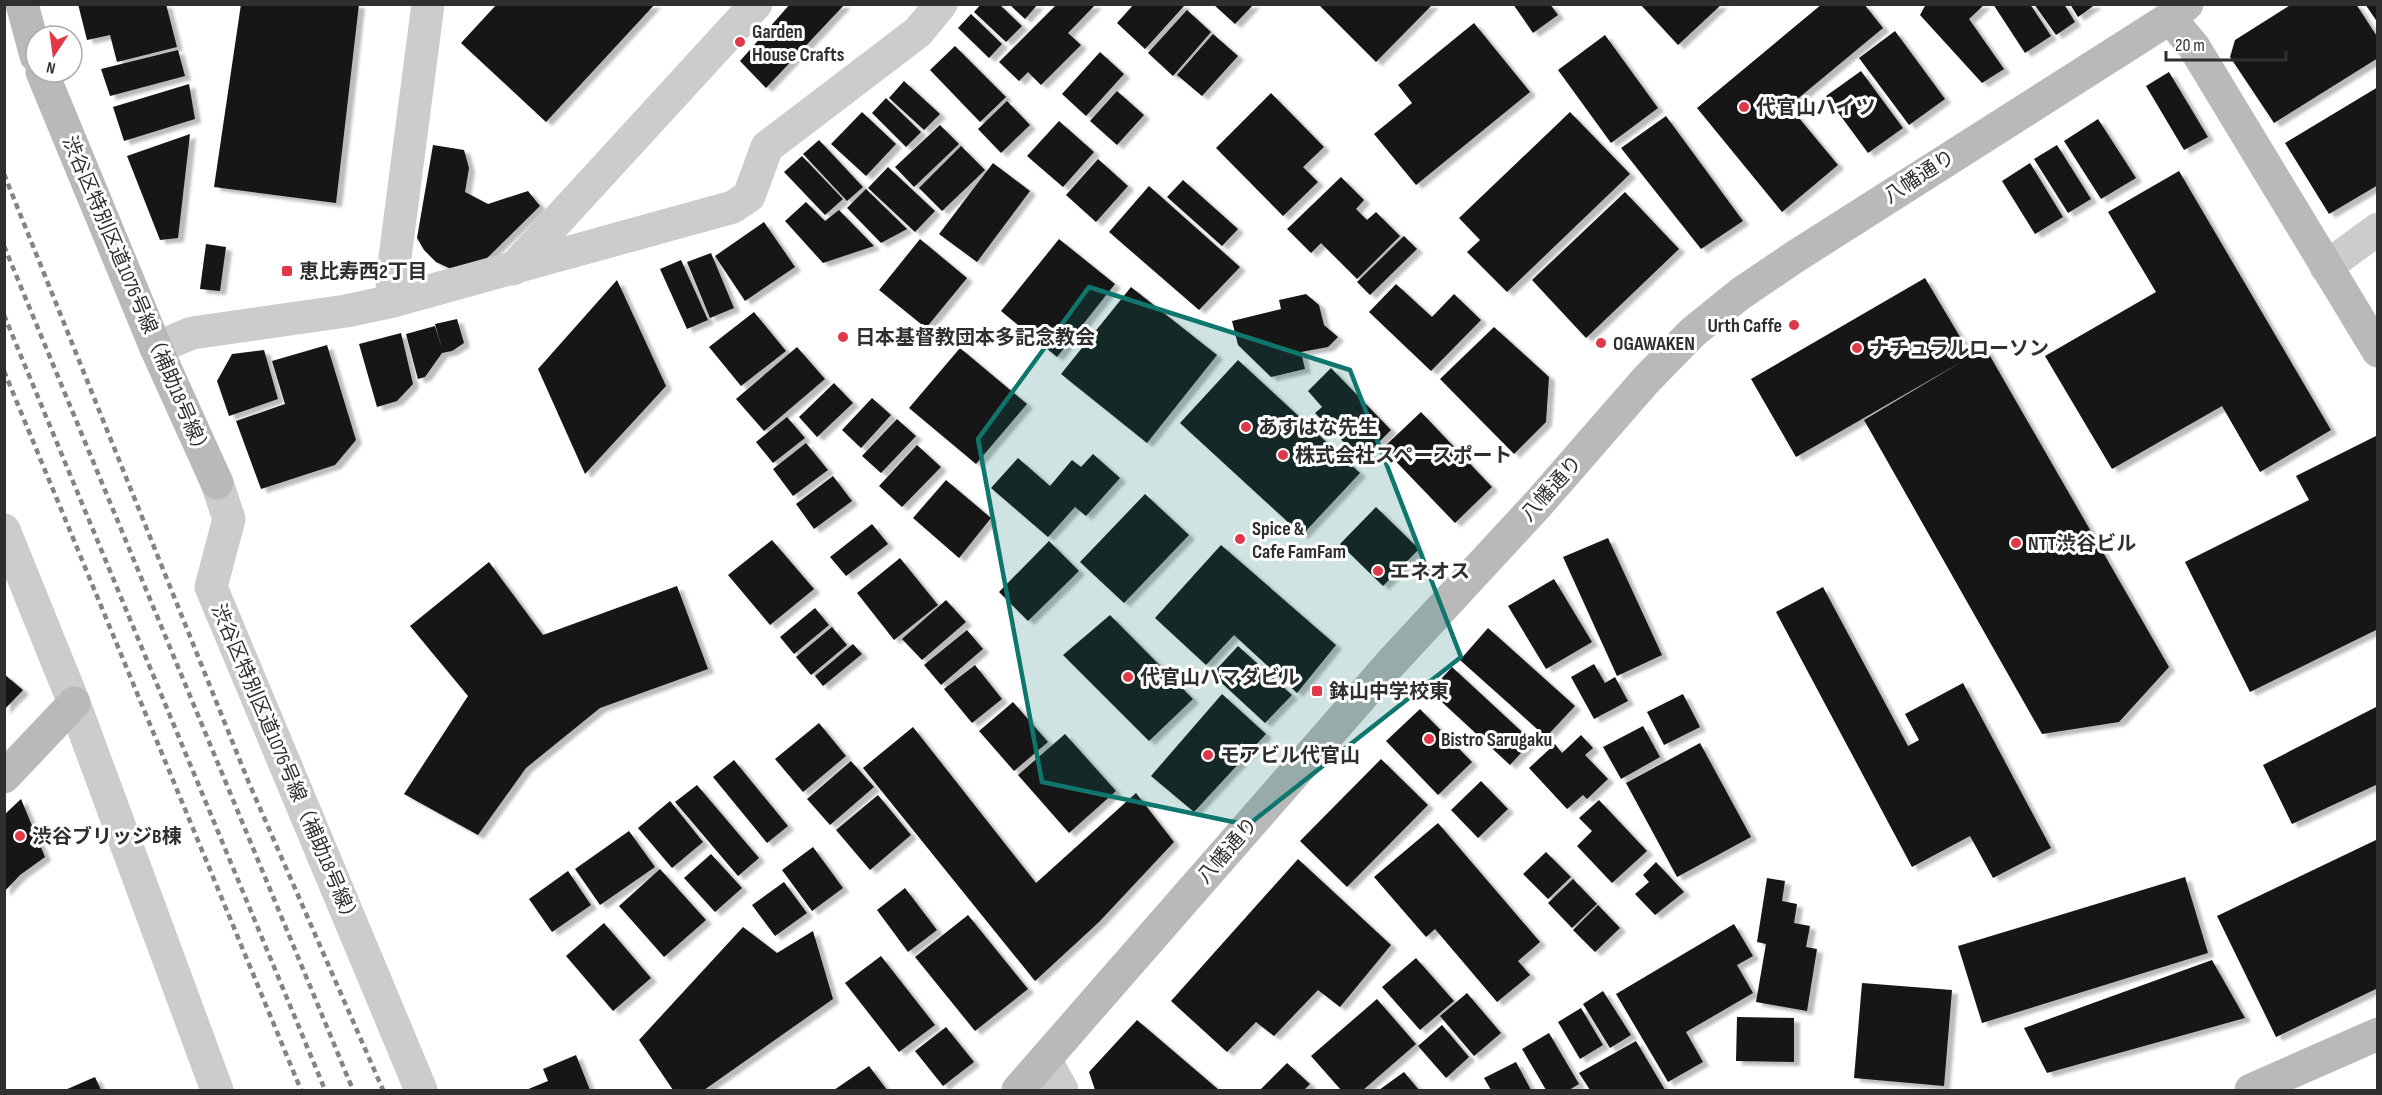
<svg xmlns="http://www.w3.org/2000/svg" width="2382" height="1095" font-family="'Sofia Sans Condensed','Noto Sans JP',sans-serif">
  <defs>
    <filter id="shadow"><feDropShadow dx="6" dy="4" stdDeviation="1.5" flood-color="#0004"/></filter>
  </defs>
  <rect width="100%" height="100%" fill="#fff"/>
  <g fill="#161616" filter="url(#shadow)">
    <polygon points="78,4 166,4 177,47 117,62 110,35 87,40"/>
    <polygon points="241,4 359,4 336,203 214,187"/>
    <polygon points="497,4 655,4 546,122 461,43"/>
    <polygon points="790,4 845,4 766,88 740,61"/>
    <polygon points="981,4 999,4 1022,26 1006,42 974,12"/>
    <polygon points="1009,4 1038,4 1025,19"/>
    <polygon points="1057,4 1096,4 1068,33 1081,45 1041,85 1028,72 1019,81 999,62"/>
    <polygon points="1134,4 1183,4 1184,6 1145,49 1117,23"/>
    <polygon points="1213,4 1254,4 1235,24"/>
    <polygon points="1318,4 1433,4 1376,62"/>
    <polygon points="1513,4 1550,4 1558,15 1533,33"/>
    <polygon points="1640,4 1722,4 1678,45"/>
    <polygon points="1822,4 1864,4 1883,28 1789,106 1838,165 1782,212 1697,108"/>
    <polygon points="1926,4 1985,4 1969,19 2004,69 1982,83 1920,15"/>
    <polygon points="1993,4 2030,4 2051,36 2025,53"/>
    <polygon points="2034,4 2064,4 2075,22 2056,35"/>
    <polygon points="2070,4 2096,4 2078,17"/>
    <polygon points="2292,4 2356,4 2378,38 2378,58 2274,123 2230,57 2235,40"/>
    <polygon points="2365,4 2378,4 2378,23"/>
    <polygon points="1187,10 1211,32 1173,76 1148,53"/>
    <polygon points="971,14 1002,44 989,58 958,28"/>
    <polygon points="1474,23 1530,92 1416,185 1374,134 1412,103 1398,85"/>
    <polygon points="1895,31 1945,99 1909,125 1859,58"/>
    <polygon points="1213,34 1238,56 1202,96 1177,75"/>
    <polygon points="1605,35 1658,108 1611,143 1558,70"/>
    <polygon points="955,46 1006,97 980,122 930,70"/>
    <polygon points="178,50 185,76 110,96 101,69"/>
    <polygon points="1100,52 1124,74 1086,116 1062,94"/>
    <polygon points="1861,71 1903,128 1868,153 1826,96"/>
    <polygon points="2169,72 2208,137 2184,150 2146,86"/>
    <polygon points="904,81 940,114 924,130 889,98"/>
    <polygon points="189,84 195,119 124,141 113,107"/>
    <polygon points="2378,87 2378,185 2329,214 2285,143"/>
    <polygon points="1117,91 1144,115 1117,145 1090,121"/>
    <polygon points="1271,93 1324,147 1303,167 1318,182 1283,216 1216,148"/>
    <polygon points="886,98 921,132 906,147 872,113"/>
    <polygon points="1007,101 1030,125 1001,153 978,129"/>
    <polygon points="862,112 896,144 866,176 831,144"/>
    <polygon points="1570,112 1630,174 1507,292 1467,252 1480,240 1459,218"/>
    <polygon points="1666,116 1743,221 1701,249 1621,148"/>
    <polygon points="2098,119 2136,178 2101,199 2064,141"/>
    <polygon points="1059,121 1094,152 1063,187 1027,156"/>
    <polygon points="940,125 959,144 914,187 895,167"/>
    <polygon points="190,134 178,238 160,240 127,156"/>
    <polygon points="819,140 863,187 847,201 803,154"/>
    <polygon points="433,145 464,150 469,168 465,192 488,204 528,191 540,206 483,262 451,269 436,262 424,250 417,238"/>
    <polygon points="2057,145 2091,199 2068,213 2034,159"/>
    <polygon points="961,146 985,170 942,211 919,188"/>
    <polygon points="802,156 843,199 825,215 784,172"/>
    <polygon points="1098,159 1128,186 1096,222 1066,195"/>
    <polygon points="993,163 1030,191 977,262 939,234"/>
    <polygon points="2030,163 2063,217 2035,234 2002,181"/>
    <polygon points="888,167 935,211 915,232 868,188"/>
    <polygon points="2179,171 2331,430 2260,472 2222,406 2112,469 2045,356 2156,292 2108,212"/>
    <polygon points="1341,177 1364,200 1356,209 1367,220 1376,212 1400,236 1357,279 1321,243 1311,253 1287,229"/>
    <polygon points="1183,180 1238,229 1222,246 1167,197"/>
    <polygon points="1149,186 1240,267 1199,310 1109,232"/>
    <polygon points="866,189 907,229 881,243 847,208"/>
    <polygon points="1625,192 1679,249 1586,338 1532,280"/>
    <polygon points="806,202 825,221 839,210 874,246 823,263 785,221"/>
    <polygon points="764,222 795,267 745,301 715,256"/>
    <polygon points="1404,236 1417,249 1370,295 1357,282"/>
    <polygon points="920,239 967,278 926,328 879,290"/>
    <polygon points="1059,239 1115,284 1057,357 1001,311"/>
    <polygon points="206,244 226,247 220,291 200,289"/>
    <polygon points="711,253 734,308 710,318 687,262"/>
    <polygon points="681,260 708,320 687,329 660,269"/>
    <polygon points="1925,278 1972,357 1986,349 2169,667 2119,722 2042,734 1864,420 1963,361 1796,457 1751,379"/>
    <polygon points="617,280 666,386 585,474 538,369"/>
    <polygon points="1396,284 1432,317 1454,294 1481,320 1431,371 1369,312"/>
    <polygon points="1131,287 1217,355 1147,443 1061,374"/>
    <polygon points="1306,294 1319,305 1324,325 1338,337 1328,347 1301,352 1305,369 1271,377 1238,345 1232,321 1281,309 1279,300"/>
    <polygon points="754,312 786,351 741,386 709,347"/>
    <polygon points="457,319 464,343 452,351 442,353 425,377 418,379 406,334 435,326 442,349 435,324"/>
    <polygon points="1494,327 1549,377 1546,422 1514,454 1440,379"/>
    <polygon points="401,333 413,384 397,401 377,407 359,344"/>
    <polygon points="327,345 356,440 335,465 261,489 236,421 285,404 272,361"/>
    <polygon points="797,347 825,379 764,431 736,399"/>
    <polygon points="960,348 1027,404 976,464 909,408"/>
    <polygon points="264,350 278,399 229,416 217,381 232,354"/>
    <polygon points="1238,360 1360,473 1302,535 1180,423"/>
    <polygon points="1331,368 1391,430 1361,460 1315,413 1322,407 1308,391"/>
    <polygon points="834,383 853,403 817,437 799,417"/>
    <polygon points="872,398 891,415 861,448 842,430"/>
    <polygon points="1421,412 1492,487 1455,523 1383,448"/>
    <polygon points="787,417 805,438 773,463 756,442"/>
    <polygon points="897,419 916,436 881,473 862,456"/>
    <polygon points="2378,435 2378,629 2250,692 2185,562 2309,500 2296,476"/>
    <polygon points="806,443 828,470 793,496 773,469"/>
    <polygon points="917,445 941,467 902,507 879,486"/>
    <polygon points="1093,454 1120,478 1086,516 1075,507 1048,537 991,488 1018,458 1050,486 1072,460 1081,467"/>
    <polygon points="833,476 852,501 814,529 796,504"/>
    <polygon points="946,480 991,518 959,558 913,518"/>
    <polygon points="1145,494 1189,535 1124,603 1080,562"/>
    <polygon points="1376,507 1419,549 1383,586 1340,544"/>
    <polygon points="872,524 888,544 846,576 830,557"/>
    <polygon points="1608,538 1662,655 1617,676 1563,557"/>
    <polygon points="772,540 814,589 770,625 728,575"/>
    <polygon points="1049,541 1079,571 1028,621 999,592"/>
    <polygon points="1221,545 1336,645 1297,693 1234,635 1206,665 1155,618"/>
    <polygon points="900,558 938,605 894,640 857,593"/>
    <polygon points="489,562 543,635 677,586 708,669 600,708 526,768 478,835 404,794 468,696 410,626"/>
    <polygon points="1554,579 1592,642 1546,669 1508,606"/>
    <polygon points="1823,587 1908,746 1919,740 1905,714 1963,683 2051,848 1993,878 1970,836 1912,867 1776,612"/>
    <polygon points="946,600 966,622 922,660 902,639"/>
    <polygon points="815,608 829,625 794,654 780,637"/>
    <polygon points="1110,615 1193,699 1149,741 1063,655"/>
    <polygon points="832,627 847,645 811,675 796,657"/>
    <polygon points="1488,628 1575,706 1546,737 1460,660"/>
    <polygon points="967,630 983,649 941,685 924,665"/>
    <polygon points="853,644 862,654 823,686 815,676"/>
    <polygon points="1238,646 1292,695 1265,723 1212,674"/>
    <polygon points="1594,664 1605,683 1615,677 1628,701 1594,719 1571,677"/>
    <polygon points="975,665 1002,699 972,723 944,689"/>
    <polygon points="1452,667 1532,741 1510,765 1430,691"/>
    <polygon points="4,674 23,690 4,710"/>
    <polygon points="1222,694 1266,734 1194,812 1151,776"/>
    <polygon points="1683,694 1700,727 1664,745 1647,712"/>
    <polygon points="1013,702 1048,742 1014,771 979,731"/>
    <polygon points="2378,706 2378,784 2292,824 2263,765"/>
    <polygon points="1420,709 1472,762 1438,795 1386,741"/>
    <polygon points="819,723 846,756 803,792 775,759"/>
    <polygon points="1643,726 1660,757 1621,779 1603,747"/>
    <polygon points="913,727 1036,883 1136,793 1174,842 1099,922 1035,981 863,768"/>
    <polygon points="1065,734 1116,791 1069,833 1018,775"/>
    <polygon points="1581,735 1593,748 1585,755 1608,779 1587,799 1583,795 1567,809 1529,768 1555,744 1562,753"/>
    <polygon points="1700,743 1751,837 1677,877 1626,783"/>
    <polygon points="1381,759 1428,805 1347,887 1300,841"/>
    <polygon points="734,760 788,826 767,843 713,777"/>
    <polygon points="851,761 874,787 830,825 807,799"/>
    <polygon points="1481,781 1508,809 1478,838 1451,810"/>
    <polygon points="697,785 759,858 738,876 675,802"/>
    <polygon points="878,795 911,835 870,870 836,830"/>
    <polygon points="21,799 45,857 20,875 4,892 4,815"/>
    <polygon points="1599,800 1647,851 1612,883 1577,846 1592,831 1579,818"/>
    <polygon points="670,801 703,842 672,868 638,828"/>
    <polygon points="1438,823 1540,942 1518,961 1530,975 1497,1002 1435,929 1426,937 1374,877"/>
    <polygon points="629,831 655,867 600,905 575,869"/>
    <polygon points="2378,839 2378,988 2276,1037 2217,916"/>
    <polygon points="813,847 843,888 812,911 782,870"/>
    <polygon points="1546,852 1571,877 1548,899 1523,874"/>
    <polygon points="711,854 742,888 715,912 684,878"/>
    <polygon points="1298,859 1391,945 1340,1007 1318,990 1274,1036 1256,1022 1227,1052 1171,1001"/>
    <polygon points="1656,862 1684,892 1655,915 1635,894 1649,882 1643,875"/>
    <polygon points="660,869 706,920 664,957 619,906"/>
    <polygon points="568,871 591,905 552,932 529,899"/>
    <polygon points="2185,877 2208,953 1982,1023 1958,946"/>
    <polygon points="1767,878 1785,881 1782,901 1797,904 1794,923 1810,926 1806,947 1817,949 1807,1011 1756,1002 1766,944 1757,942"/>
    <polygon points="1573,879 1597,904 1572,928 1548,903"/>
    <polygon points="784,882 807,913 775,936 752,905"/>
    <polygon points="905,888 937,930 908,952 877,910"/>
    <polygon points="1598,905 1620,928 1595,952 1573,930"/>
    <polygon points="968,915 1028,989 975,1031 915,957"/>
    <polygon points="604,923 651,978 613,1011 566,956"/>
    <polygon points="1734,924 1753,956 1737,965 1753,993 1686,1032 1703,1062 1668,1082 1616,994"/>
    <polygon points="743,927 777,953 813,931 833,999 704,1090 673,1090 639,1040"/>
    <polygon points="881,956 935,1025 899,1052 845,983"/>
    <polygon points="1416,958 1454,1001 1420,1030 1382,987"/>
    <polygon points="2212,960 2245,1018 2047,1073 2024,1028"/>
    <polygon points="1862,983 1952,990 1944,1086 1854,1078"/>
    <polygon points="1603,991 1631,1035 1610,1048 1583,1004"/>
    <polygon points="1467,993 1501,1033 1474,1056 1440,1016"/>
    <polygon points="1377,999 1416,1044 1363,1090 1341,1090 1311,1056"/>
    <polygon points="1581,1008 1603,1045 1580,1059 1558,1022"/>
    <polygon points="1737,1017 1794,1018 1794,1062 1736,1061"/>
    <polygon points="1137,1020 1219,1090 1095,1090 1089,1072"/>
    <polygon points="1442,1025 1469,1057 1446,1078 1418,1046"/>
    <polygon points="946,1027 974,1062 943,1086 915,1051"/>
    <polygon points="1549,1033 1579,1084 1569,1090 1546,1090 1522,1049"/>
    <polygon points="1636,1041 1665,1090 1590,1090 1579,1073"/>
    <polygon points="576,1055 590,1090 526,1090 548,1081 543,1069"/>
    <polygon points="1516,1062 1531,1090 1491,1090 1484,1078"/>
    <polygon points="1287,1063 1310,1084 1304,1090 1260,1090"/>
    <polygon points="869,1066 887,1090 834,1090"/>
    <polygon points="1404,1072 1419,1090 1379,1090"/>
    <polygon points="95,1077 101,1090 65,1090"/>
  </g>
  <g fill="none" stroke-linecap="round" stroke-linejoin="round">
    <g stroke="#ccc" stroke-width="33">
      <polyline points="2326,267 2378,229"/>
      <polyline points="513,269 756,4"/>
      <polyline points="393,301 392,281 398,234 428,4"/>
      <polyline points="156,348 192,333 346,311 393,301 733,207 749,196 767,147 918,32 941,4"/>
      <polyline points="217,483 229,519 211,587 421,1090"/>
      <polyline points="4,530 74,703 217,1090"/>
      <polyline points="1046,1061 1062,1090"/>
    </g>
    <g stroke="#b9b9b9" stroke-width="33">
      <polyline points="22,4 36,56"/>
      <polyline points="2170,18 2194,47 2378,351"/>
      <polyline points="42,72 156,348 217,483"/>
      <polyline points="4,777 74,703"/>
      <polyline points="1018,1090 1390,664 1538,504 1646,380 1693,332 1740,294 1793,258 2170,18 2187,4"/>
      <polyline points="2251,1090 2378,1034"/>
    </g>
    <g stroke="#848484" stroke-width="4.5" stroke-dasharray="6 4.5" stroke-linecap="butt">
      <polyline points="4,174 249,783 383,1090"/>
      <polyline points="4,246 353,1090"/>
      <polyline points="4,315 325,1090"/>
      <polyline points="4,371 301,1090"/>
    </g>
  </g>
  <path fill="#0f766e" fill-opacity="0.2" stroke="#0f766e" stroke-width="4.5" stroke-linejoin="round" d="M 1089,287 L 1350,370 L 1461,657 L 1248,825 L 1042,782 L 978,439 Z"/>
  <g fill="#df3848" stroke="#fff" stroke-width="2">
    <circle cx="740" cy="42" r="6"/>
    <circle cx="1744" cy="107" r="6"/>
    <rect x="281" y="265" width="12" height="12" rx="3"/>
    <circle cx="1794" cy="325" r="6"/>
    <circle cx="843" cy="337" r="6"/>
    <circle cx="1601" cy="343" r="6"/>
    <circle cx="1857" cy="348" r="6"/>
    <circle cx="1246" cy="427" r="6"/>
    <circle cx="1283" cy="455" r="6"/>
    <circle cx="1240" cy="539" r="6"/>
    <circle cx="2016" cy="543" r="6"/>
    <circle cx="1378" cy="571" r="6"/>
    <circle cx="1128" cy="677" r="6"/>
    <rect x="1311" y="685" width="12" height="12" rx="3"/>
    <circle cx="1429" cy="739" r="6"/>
    <circle cx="1208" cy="755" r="6"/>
    <circle cx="20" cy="836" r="6"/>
  </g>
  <g text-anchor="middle" stroke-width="6" stroke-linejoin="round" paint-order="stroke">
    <g font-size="20" font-weight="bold" fill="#2f2f2f" stroke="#fff" text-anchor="start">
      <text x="752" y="38">Garden<tspan x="752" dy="23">House Crafts</tspan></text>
      <text x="1756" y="114">代官山ハイツ</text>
      <text x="299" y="278">恵比寿西2丁目</text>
      <text x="1782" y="332" text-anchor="end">Urth Caffe</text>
      <text x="855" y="344">日本基督教団本多記念教会</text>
      <text x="1613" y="350">OGAWAKEN</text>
      <text x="1869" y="355">ナチュラルローソン</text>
      <text x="1258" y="434">あすはな先生</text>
      <text x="1295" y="462">株式会社スペースポート</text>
      <text x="1252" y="535">Spice &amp;<tspan x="1252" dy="23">Cafe FamFam</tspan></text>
      <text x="2028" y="550">NTT渋谷ビル</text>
      <text x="1390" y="578">エネオス</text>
      <text x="1140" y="684">代官山ハマダビル</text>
      <text x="1329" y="698">鉢山中学校東</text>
      <text x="1441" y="746">Bistro Sarugaku</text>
      <text x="1220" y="762">モアビル代官山</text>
      <text x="32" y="843">渋谷ブリッジB棟</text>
    </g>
    <g font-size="20" fill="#2f2f2f" stroke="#fff">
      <text transform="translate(1919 176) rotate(-33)" y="7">八幡通り</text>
      <text transform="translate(137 297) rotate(67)" y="7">渋谷区特別区道1076号線（補助18号線）</text>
      <text transform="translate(1551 488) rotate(-48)" y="7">八幡通り</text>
      <text transform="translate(286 765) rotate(67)" y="7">渋谷区特別区道1076号線（補助18号線）</text>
      <text transform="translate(1227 850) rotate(-49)" y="7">八幡通り</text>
    </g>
  </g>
  <rect width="2382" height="1095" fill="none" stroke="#2f2f2f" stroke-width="12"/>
  <g transform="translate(54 54) rotate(193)"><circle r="28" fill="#ffffff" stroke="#acacac" stroke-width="1.5"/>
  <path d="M0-4.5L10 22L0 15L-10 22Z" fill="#df3848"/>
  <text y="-9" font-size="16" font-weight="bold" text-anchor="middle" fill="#2f2f2f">N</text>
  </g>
  <path d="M2166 51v9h120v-9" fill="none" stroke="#2f2f2f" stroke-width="3"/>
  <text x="2175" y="51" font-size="18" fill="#2f2f2f" stroke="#ffffff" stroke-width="4.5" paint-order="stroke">20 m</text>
</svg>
